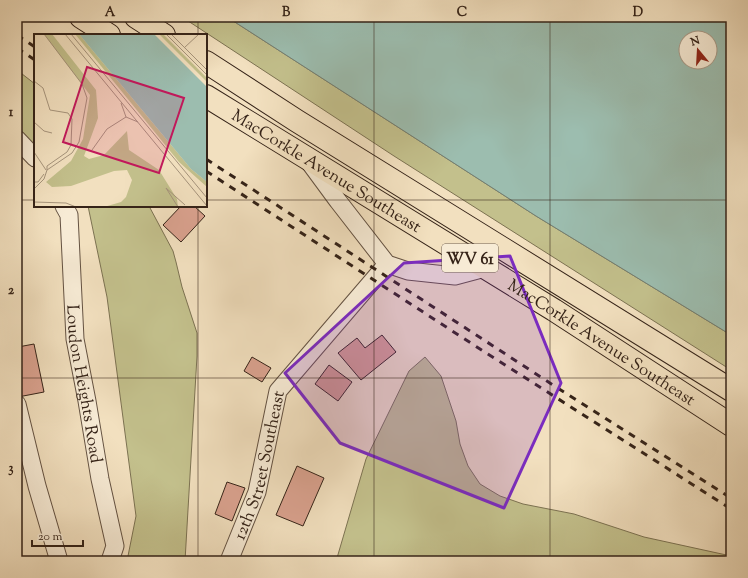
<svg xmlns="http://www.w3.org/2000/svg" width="748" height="578" font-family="'Sorts Mill Goudy',serif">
  <rect width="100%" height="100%" fill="#f2e0bf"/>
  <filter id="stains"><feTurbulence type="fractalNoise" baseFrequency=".005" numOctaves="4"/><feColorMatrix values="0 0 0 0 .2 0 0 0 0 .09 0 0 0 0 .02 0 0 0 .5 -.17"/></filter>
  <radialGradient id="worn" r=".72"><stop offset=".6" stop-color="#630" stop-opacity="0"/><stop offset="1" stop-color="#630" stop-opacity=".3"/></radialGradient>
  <g fill="#c3c08c" stroke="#7c7252">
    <polygon points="182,17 227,17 536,216 731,335 731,370 394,156"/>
    <polygon points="17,70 35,84 35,149 17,135"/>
    <polygon points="88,206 149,206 173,251 176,262 182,287 197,333 197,356 185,561 127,561 136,516 107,297"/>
    <polygon points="425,357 441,376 456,421 460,444 468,466 480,484 500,496 523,504 574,514 644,537 731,556 731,561 334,561 337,558 366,459 409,371"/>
  </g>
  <path fill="#9cbdaf" stroke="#737f73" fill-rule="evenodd" d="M 227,17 L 731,17 L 731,335 L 536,216 ZM 686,38 L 710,38 L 710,62 L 686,62 Z"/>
  <g fill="#daa28f" stroke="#352318">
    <polygon points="181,206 194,206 205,216 181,242 163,225"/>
    <polygon points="382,335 396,352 361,380 338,353 357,338 365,348"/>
    <polygon points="17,340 18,347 34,344 44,392 18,397"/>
    <polygon points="252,357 271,368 262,382 244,371"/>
    <polygon points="329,365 352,382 338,401 315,384"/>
    <polygon points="297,466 324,478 303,526 276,515"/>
    <polygon points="227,482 245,488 232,521 215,514"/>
  </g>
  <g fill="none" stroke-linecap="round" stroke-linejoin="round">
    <g stroke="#645242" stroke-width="19">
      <g id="minor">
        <polyline points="17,139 35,158"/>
        <polyline points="310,163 338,201 387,264 408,271 455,276 485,268"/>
        <path id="s1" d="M 64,206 L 69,215 L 75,339 L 87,401 L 100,479 L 115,546 L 110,561"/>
        <polyline points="17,404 37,486 59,561"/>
        <path id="s2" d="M 229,561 L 257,492 L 278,391 L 387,264"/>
      </g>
    </g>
    <g stroke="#352318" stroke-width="24">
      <g id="major">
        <polyline points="81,17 109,35"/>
        <polyline points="136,17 164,35"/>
        <polyline points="206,62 297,121 731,390"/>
        <path id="s3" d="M 206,96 L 554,310 L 731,425"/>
      </g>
    </g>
    <use href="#minor" stroke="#f7ebd5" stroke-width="17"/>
    <use href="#major" stroke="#f2e0bf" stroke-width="22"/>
    <g stroke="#352318" stroke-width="3" stroke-dasharray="7 7" stroke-linecap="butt">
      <polyline points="17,35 35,47"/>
      <polyline points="17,48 35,60"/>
      <polyline points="206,159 553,385 731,498"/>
      <polyline points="206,171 480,349 731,509"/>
    </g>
  </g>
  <path fill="#7b2cbf" fill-opacity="0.2" stroke="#7b2cbf" stroke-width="3" stroke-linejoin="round" d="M 510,256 L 561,383 L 504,508 L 340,443 L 285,373 L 404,263 Z"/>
  <path fill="none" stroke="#352318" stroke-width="1" stroke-opacity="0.55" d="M 198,17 L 198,35M 374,17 L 374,561M 550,17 L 550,561M 17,200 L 35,200M 206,200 L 731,200M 198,206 L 198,561M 17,378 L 731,378"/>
  <g text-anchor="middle" stroke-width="3.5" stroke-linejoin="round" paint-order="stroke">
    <rect fill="#f7ebd5" stroke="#6f5f51" stroke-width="1" x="442" y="244" width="56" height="28" rx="3"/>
    <g font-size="16" font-weight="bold" fill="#352318">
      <text x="470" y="264">WV 61</text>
    </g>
    <g font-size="17" fill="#352318" stroke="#f7ebd5">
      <text dy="6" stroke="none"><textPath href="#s3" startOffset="142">MacCorkle Avenue Southeast</textPath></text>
      <text dy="6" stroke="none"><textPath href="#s3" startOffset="466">MacCorkle Avenue Southeast</textPath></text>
      <text dy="6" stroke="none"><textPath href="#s1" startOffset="180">Loudon Heights Road</textPath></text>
      <text dy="6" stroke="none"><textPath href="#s2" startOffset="101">12th Street Southeast</textPath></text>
    </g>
  </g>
  <g transform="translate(34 34)">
    <rect width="173" height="173" fill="#f2e0bf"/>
    <path d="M 10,0 L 18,0 L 62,56 L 64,84 L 50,122 L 55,125 L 70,121 L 93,97 L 95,116 L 125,136 L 143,165 L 144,173 L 70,173 L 87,168 L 92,163 L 98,146 L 93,136 L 80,137 L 37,152 L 18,153 L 12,148 L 37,127 L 49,105 L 56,61 ZM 41,0 L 45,0 L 157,135 L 173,148 L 173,153 L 145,128 ZM 125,0 L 129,0 L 173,44 L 173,48 Z" fill="#c3c08c"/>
    <path d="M 45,0 L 120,0 L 173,53 L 173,148 L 157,135 Z" fill="#9cbdaf"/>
    <path fill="none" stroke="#a6947c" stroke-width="1" d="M 31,0 L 173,172M 37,0 L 173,164M 132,0 L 173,41M 137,0 L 173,36M 150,14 L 165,0M 0,47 L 9,54 L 16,76 L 34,79 L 38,85 L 37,111 L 33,118 L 13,132 L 13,136M 87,69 L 92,83 L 104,88M 0,88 L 10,97 L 18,99M 58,116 L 73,95 L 92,83M 0,118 L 12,136M 0,148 L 4,148 L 10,140M 0,155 L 10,145 L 13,136 L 38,119 L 45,108 L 53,64 L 48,50 L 10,0M 0,168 L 32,169 L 42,173M 144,173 L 132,154 L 151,171"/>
    <path fill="#c2185b" fill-opacity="0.15" stroke="#c2185b" stroke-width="2" d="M 53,33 L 150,64 L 125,139 L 29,108 Z"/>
    <rect width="173" height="173" fill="none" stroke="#352318" stroke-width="2"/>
  </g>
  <rect width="748" height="578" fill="none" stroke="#f2e0bf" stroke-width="44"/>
  <g transform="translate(698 50) rotate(342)"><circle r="19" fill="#f7ebd5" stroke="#a99b89"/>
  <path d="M0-3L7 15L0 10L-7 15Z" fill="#8f2418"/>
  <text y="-6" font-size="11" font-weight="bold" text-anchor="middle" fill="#352318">N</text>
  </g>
  <path d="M32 540v6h51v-6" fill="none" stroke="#352318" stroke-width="2"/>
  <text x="38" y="540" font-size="12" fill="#352318" stroke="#f7ebd5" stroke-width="3" paint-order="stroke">20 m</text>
  <rect x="22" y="22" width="704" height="534" fill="none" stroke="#352318" stroke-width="1.5"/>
  <g font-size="13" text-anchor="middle" font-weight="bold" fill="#352318">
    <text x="110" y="16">A</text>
    <text x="286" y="16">B</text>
    <text x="462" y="16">C</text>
    <text x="638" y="16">D</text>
    <text x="11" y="116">1</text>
    <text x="11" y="294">2</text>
    <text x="11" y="472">3</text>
  </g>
  <rect width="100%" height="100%" filter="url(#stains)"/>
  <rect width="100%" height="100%" fill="url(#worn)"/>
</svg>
